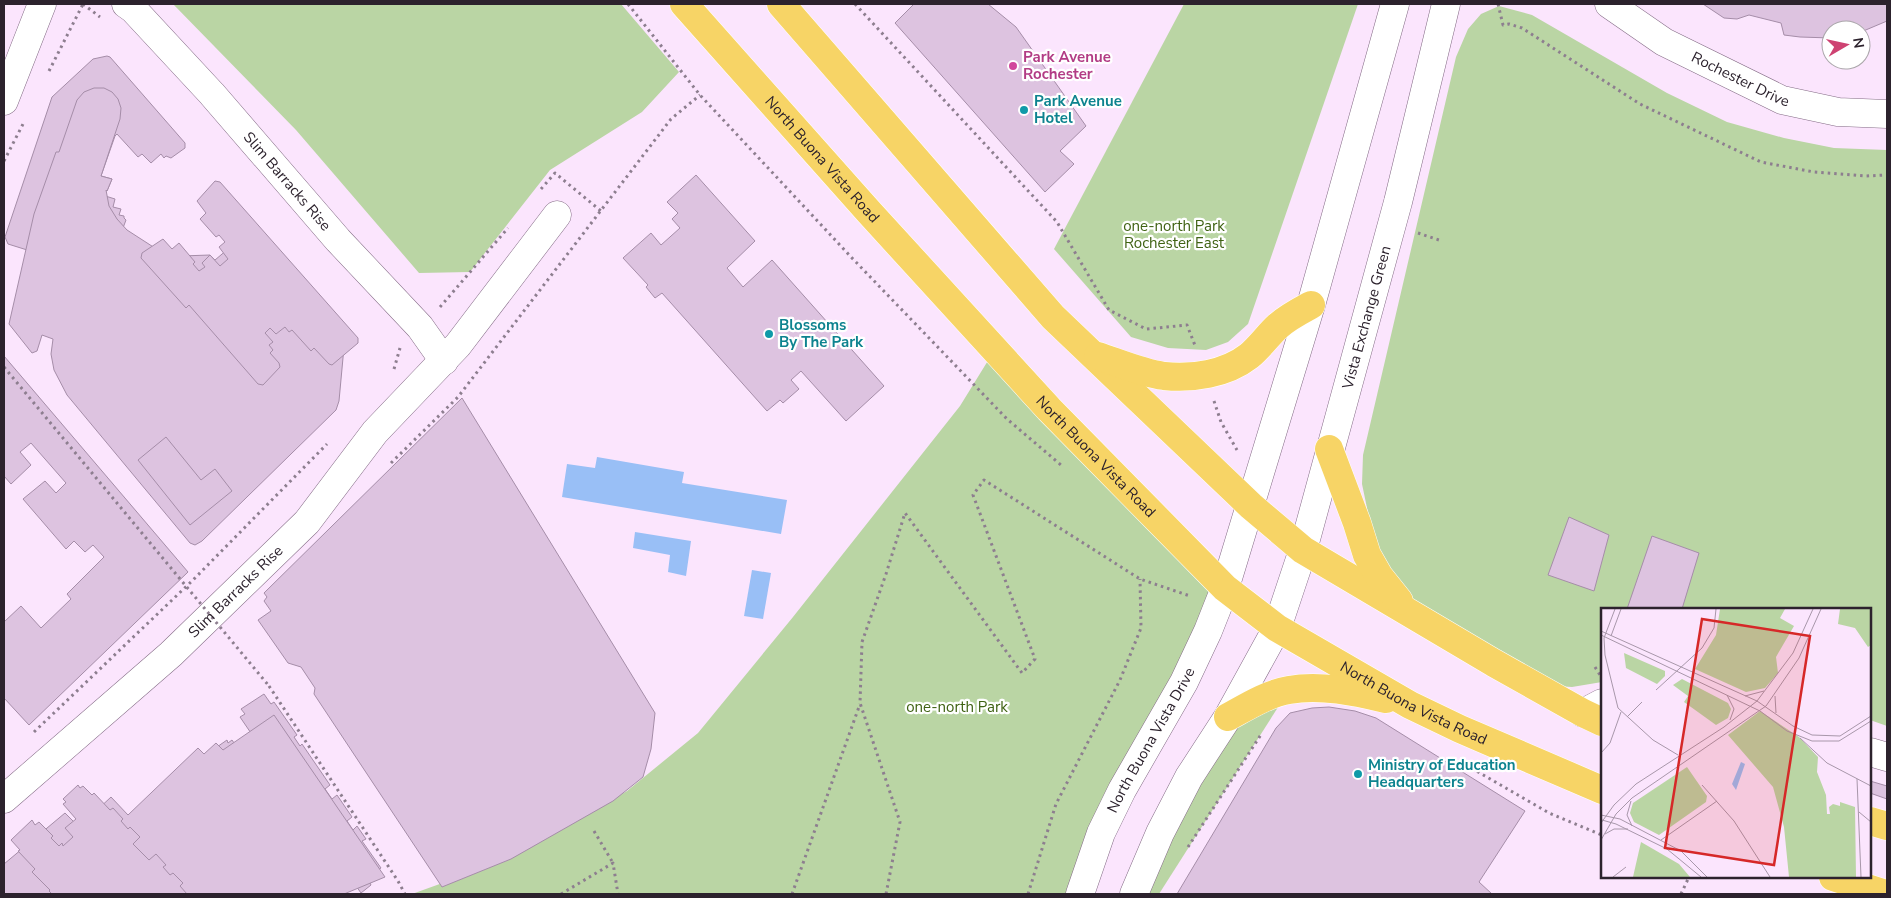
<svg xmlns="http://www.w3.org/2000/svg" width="1891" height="898" font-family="'Nunito Sans',sans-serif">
  <rect width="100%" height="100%" fill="#fbe5fd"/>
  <g fill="#bad5a4">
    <polygon points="173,4 621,4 679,72 642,112 550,170 470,272 419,273 296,130"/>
    <polygon points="1184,4 1358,4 1248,324 1228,342 1206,350 1168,348 1131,337 1054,249"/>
    <polygon points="1499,6 1532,15 1667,93 1727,122 1784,138 1834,148 1887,150 1887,726 1870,720 1870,609 1602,609 1602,682 1572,687 1557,686 1416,604 1385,565 1371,527 1362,484 1363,455 1456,57 1468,29 1481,14"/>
    <polygon points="989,359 1225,588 1080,894 412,894 484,868 563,828 627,791 698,733 793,617 960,406"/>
    <polygon points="1289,690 1159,894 1134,894 1219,731"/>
  </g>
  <g fill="#99bff6">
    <polygon points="597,457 684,472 682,483 787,500 781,534 562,497 567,464 595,468"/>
    <polygon points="635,532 691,541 686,576 668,572 670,555 633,548"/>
    <polygon points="752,570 771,573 763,619 744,616"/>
  </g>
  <g fill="#ddc3e0" stroke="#a58da8">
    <polygon points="914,4 988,4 1016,27 1086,126 1060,151 1074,164 1045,192 895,23"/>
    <polygon points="1703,4 1887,4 1887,21 1861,32 1861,30 1831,30 1831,38 1800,37 1784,35 1781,23 1749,15 1737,19 1724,18"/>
    <polygon points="107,56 110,57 185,143 185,148 171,158 166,156 164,158 161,154 151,163 142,154 138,157 117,134 115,136 101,176 112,179 107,191 101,189 99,194 115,199 113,207 121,209 119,215 124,216 124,218 126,220 118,241 70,224 77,204 69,202 67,208 63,206 53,234 49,232 40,254 8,244 5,237 52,97 93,59"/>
    <polygon points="94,88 104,88 112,92 118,99 121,108 120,119 101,176 112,179 107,191 106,190 109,206 117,219 127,230 158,250 181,256 210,255 215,260 241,238 255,238 264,245 269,254 268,263 260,275 279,297 290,287 304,294 343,338 344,347 339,401 336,410 202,541 195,545 190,543 67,395 54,370 51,354 53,339 42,335 37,351 32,353 9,324 34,214 56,152 59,152 77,100 84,92"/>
    <polygon points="696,175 755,241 727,268 743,287 772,260 884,386 846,421 801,371 791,380 799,389 783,403 780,400 767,411 662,293 655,298 646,287 648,285 623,258 651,233 661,245 680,228 672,219 678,213 667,202"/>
    <polygon points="215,181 220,182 358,338 358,343 332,365 329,364 314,348 311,351 292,330 289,332 285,327 276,334 270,328 265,333 273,342 269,345 273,350 270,353 279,363 280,367 263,385 258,384 189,305 186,308 141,258 142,253 163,239 172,249 179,243 195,262 193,264 199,271 205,267 202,263 210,255 220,266 228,259 219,247 225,242 219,235 216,237 200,219 206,213 197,201"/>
    <polygon points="4,356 188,572 29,725 4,698 4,622 21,606 41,628 71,599 67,594 104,557 93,545 85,552 74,541 66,549 23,499 45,481 56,493 66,483 31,443 20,452 31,465 11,484 4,476"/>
    <polygon points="462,398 655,713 651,749 643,777 613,801 511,859 442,887 314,694 315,688 301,667 288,663 258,620 271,611 264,601 267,597 264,593"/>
    <polygon points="166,437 201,480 215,469 232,491 190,525 138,460"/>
    <polygon points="1569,517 1609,535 1594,591 1548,575"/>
    <polygon points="1652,536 1699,553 1682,609 1627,609"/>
    <polygon points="264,694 271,704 274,702 297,735 294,737 300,746 302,744 330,785 325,789 332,799 337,795 352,817 347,821 353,830 357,826 366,839 362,841 381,868 378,870 381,875 370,883 371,885 361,893 344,869 339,872 327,854 315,862 338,894 294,894 288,885 284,888 274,874 280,870 274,862 267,866 251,845 256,841 243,822 238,825 215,792 221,788 208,769 211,767 204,756 227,740 228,743 232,740 247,762 255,757 246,745 255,739 240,717 245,714 241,709"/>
    <polygon points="1329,707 1355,711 1376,718 1525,811 1479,882 1492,894 1177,894 1276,728 1290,713 1312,708"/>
    <polygon points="274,715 385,877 344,894 4,894 4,864 65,813 79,827 111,797 128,815 198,748 204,754 216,743 223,750"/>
    <polygon points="1870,781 1887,786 1887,799 1870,793"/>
    <polygon points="78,785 80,788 83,786 92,795 94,793 110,810 113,808 123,819 121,821 128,829 130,827 140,837 133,844 149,860 156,854 166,865 163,867 170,875 173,873 183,883 180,886 187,894 52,894 49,891 50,890 32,872 35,869 18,851 20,850 11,840 32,820 35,825 39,822 53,836 51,838 59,846 62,843 63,846 73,837 65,828 76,819 63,804 66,802 63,799"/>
  </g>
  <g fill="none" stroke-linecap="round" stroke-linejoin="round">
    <g stroke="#846c86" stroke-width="29">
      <g id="minor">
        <path id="s1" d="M 126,4 L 133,9 L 212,94 L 338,240 L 420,327 L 444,361"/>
        <path id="s2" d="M 1609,4 L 1664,42 L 1782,100 L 1838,112 L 1887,114"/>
        <polyline points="4,101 42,4"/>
        <polyline points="1583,713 1602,703"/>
        <polyline points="1870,752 1887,757"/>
        <path id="s3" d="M 4,799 L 171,654 L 307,522 L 375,432 L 458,345 L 557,215"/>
        <path id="s4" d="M 1080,894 L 1101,833 L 1122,790 L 1184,682 L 1208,631 L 1225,588 L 1311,305 L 1395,4"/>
        <path id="s5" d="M 1134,894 L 1160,833 L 1189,777 L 1228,717 L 1277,628 L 1303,550 L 1398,202 L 1446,4"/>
      </g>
    </g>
    <g stroke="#fff" stroke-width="29">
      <g id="major">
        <path id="s6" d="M 684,4 L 869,212 L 1049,409 L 1225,588 L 1277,628 L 1410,705 L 1460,729 L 1602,790"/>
        <polyline points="781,4 1053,317 1251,506 1303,550 1494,663 1583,713 1602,722"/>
        <path d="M 1098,356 C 1119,363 1142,373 1164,376 C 1192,379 1226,374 1249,356 C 1260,347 1268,335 1278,326 C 1288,317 1300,311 1311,305"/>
        <polyline points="1329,449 1357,523 1367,555 1379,576 1399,601"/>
        <path d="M 1228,717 C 1248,706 1267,694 1289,690 C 1320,684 1356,692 1386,699"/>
        <polyline points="1870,821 1887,826"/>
        <polyline points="1833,877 1886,894"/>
      </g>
    </g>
    <g stroke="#8d7e8f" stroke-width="3" stroke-dasharray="2.5 4" stroke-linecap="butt">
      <polyline points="83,4 100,17"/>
      <polyline points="628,4 700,95 852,258 1007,419 1061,465"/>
      <polyline points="855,4 1057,222 1109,310 1146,329 1187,325 1196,348"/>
      <polyline points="1498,4 1503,25 1509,24 1522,28 1640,104 1761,162 1814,172 1866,176 1887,175"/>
      <polyline points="49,71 83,4"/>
      <polyline points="4,161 23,124"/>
      <polyline points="541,189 555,173 601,211"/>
      <polyline points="1418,233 1439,240"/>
      <polyline points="440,307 508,228"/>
      <polyline points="394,369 400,348"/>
      <polyline points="1214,401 1221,422 1237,450"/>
      <polyline points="391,463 458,397 671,119 700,95"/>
      <polyline points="1595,667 1600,675"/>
      <polyline points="269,686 398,881 405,894"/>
      <polyline points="34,732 193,580 327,444"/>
      <polyline points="1466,765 1549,813 1602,835"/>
      <polyline points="594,831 613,863"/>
      <polyline points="1188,847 1262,733"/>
      <polyline points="561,894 613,863 618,894"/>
      <polyline points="792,894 860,704"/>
      <polyline points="886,894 900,822 860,703 862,642 886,574 905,513 1022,673 1035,659 973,495 984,480 1140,579 1190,596"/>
      <polyline points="1028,894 1056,804 1120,680 1141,628 1140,579"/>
      <polyline points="1681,894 1689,877"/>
    </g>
    <use href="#minor" stroke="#fff" stroke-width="28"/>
    <use href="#major" stroke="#f7d466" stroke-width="28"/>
    <polyline stroke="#8d7e8f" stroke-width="3" stroke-dasharray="2.5 4" stroke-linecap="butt" points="4,367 269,686"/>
  </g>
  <circle fill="#d1479c" stroke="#fff" stroke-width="2" cx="1013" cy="66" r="5"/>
  <g fill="#0f9aa8" stroke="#fff" stroke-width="2">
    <circle cx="1024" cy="110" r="5"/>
    <circle cx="769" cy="334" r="5"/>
    <circle cx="1358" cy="774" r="5"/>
  </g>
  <g text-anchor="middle" stroke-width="4.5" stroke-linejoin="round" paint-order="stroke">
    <g font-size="15" font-weight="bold" fill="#b23c85" stroke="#fff" text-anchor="start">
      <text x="1023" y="62">Park Avenue<tspan x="1023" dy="17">Rochester</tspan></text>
    </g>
    <g font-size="15" fill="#2c222d" stroke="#fff">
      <text dy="5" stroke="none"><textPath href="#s2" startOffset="152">Rochester Drive</textPath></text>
      <text dy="5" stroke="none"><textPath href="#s6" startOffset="208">North Buona Vista Road</textPath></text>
      <text dy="5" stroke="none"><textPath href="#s1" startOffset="240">Slim Barracks Rise</textPath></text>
      <text dy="5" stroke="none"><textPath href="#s5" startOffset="626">Vista Exchange Green</textPath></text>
      <text dy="5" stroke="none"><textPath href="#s6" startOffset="612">North Buona Vista Road</textPath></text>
      <text dy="5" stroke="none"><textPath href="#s3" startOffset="311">Slim Barracks Rise</textPath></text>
      <text dy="5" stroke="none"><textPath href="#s6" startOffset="1018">North Buona Vista Road</textPath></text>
      <text dy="5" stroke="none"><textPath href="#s4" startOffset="170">North Buona Vista Drive</textPath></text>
    </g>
    <g font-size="15" font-weight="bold" fill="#0d838f" stroke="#fff" text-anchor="start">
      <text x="1034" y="106">Park Avenue<tspan x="1034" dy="17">Hotel</tspan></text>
      <text x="779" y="330">Blossoms<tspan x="779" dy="17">By The Park</tspan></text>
      <text x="1368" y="770">Ministry of Education<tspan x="1368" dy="17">Headquarters</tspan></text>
    </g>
    <g font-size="15" fill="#3f6213" stroke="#fff">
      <text x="1174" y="231">one-north Park<tspan x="1174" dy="17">Rochester East</tspan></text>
      <text x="957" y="712">one-north Park</text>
    </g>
  </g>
  <g transform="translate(1601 608)">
    <rect width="270" height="270" fill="#fbe5fd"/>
    <path d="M 119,1 L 184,1 L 179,10 L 193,18 L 175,49 L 177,65 L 164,80 L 145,84 L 94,61 L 115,27 ZM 239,1 L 270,1 L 270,37 L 267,39 L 254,20 L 237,16 ZM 23,45 L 64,63 L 64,68 L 56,76 L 25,60 ZM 81,71 L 127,95 L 130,101 L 127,110 L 115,117 L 83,94 L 87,88 L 72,77 ZM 159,103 L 198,129 L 217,149 L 216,164 L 225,187 L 226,206 L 229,206 L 228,199 L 232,196 L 239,198 L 239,194 L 254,199 L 255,269 L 188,269 L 183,219 L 172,179 L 127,127 ZM 86,159 L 106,188 L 105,194 L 58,227 L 33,214 L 29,205 L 32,195 ZM 40,234 L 78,256 L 89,269 L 32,269 Z" fill="#bad5a4"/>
    <path d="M 140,154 L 144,156 L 135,182 L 131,176 Z" fill="#99bff6"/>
    <path fill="none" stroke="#a897aa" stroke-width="1" d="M 14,1 L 3,30 L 4,47 L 17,100 L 52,132 L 77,147M 0,23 L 156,93 L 192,118 L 211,127 L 239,128 L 270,108M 0,27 L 159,103 L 186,123 L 211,133 L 238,133 L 270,113M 10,28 L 20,1M 55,82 L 101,40 L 113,20 L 115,1M 126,87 L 133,101 L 129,112M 144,88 L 163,83M 174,88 L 175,105M 26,109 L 41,94M 199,130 L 226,155 L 270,178M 0,145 L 9,135 L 20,104M 256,171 L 260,269M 101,177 L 133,213 L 169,269M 30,193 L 26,207 L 31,218M 258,204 L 270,214M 0,207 L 19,211 L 80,243 L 106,269M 1,212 L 15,216 L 66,241 L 100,269M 0,215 L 13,197 L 35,176 L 123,119 L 156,93 L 192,45 L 212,1M 4,226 L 13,221 L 27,221M 0,232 L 15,206 L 31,190 L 165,98 L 198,50 L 220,1M 60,232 L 116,193M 12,269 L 25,259"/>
    <path fill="#d62828" fill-opacity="0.15" stroke="#d62828" stroke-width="2.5" d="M 101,11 L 209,28 L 173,257 L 64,240 Z"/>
    <rect width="270" height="270" fill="none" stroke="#2c222d" stroke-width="2.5"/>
  </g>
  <rect width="1891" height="898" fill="none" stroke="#2c222d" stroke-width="10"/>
  <g transform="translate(1846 45) rotate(81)"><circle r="24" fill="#ffffff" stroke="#aba7ab"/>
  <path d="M0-4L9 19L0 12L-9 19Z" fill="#ce4272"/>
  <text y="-8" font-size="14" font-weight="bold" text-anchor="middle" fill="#2c222d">N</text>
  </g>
</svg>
